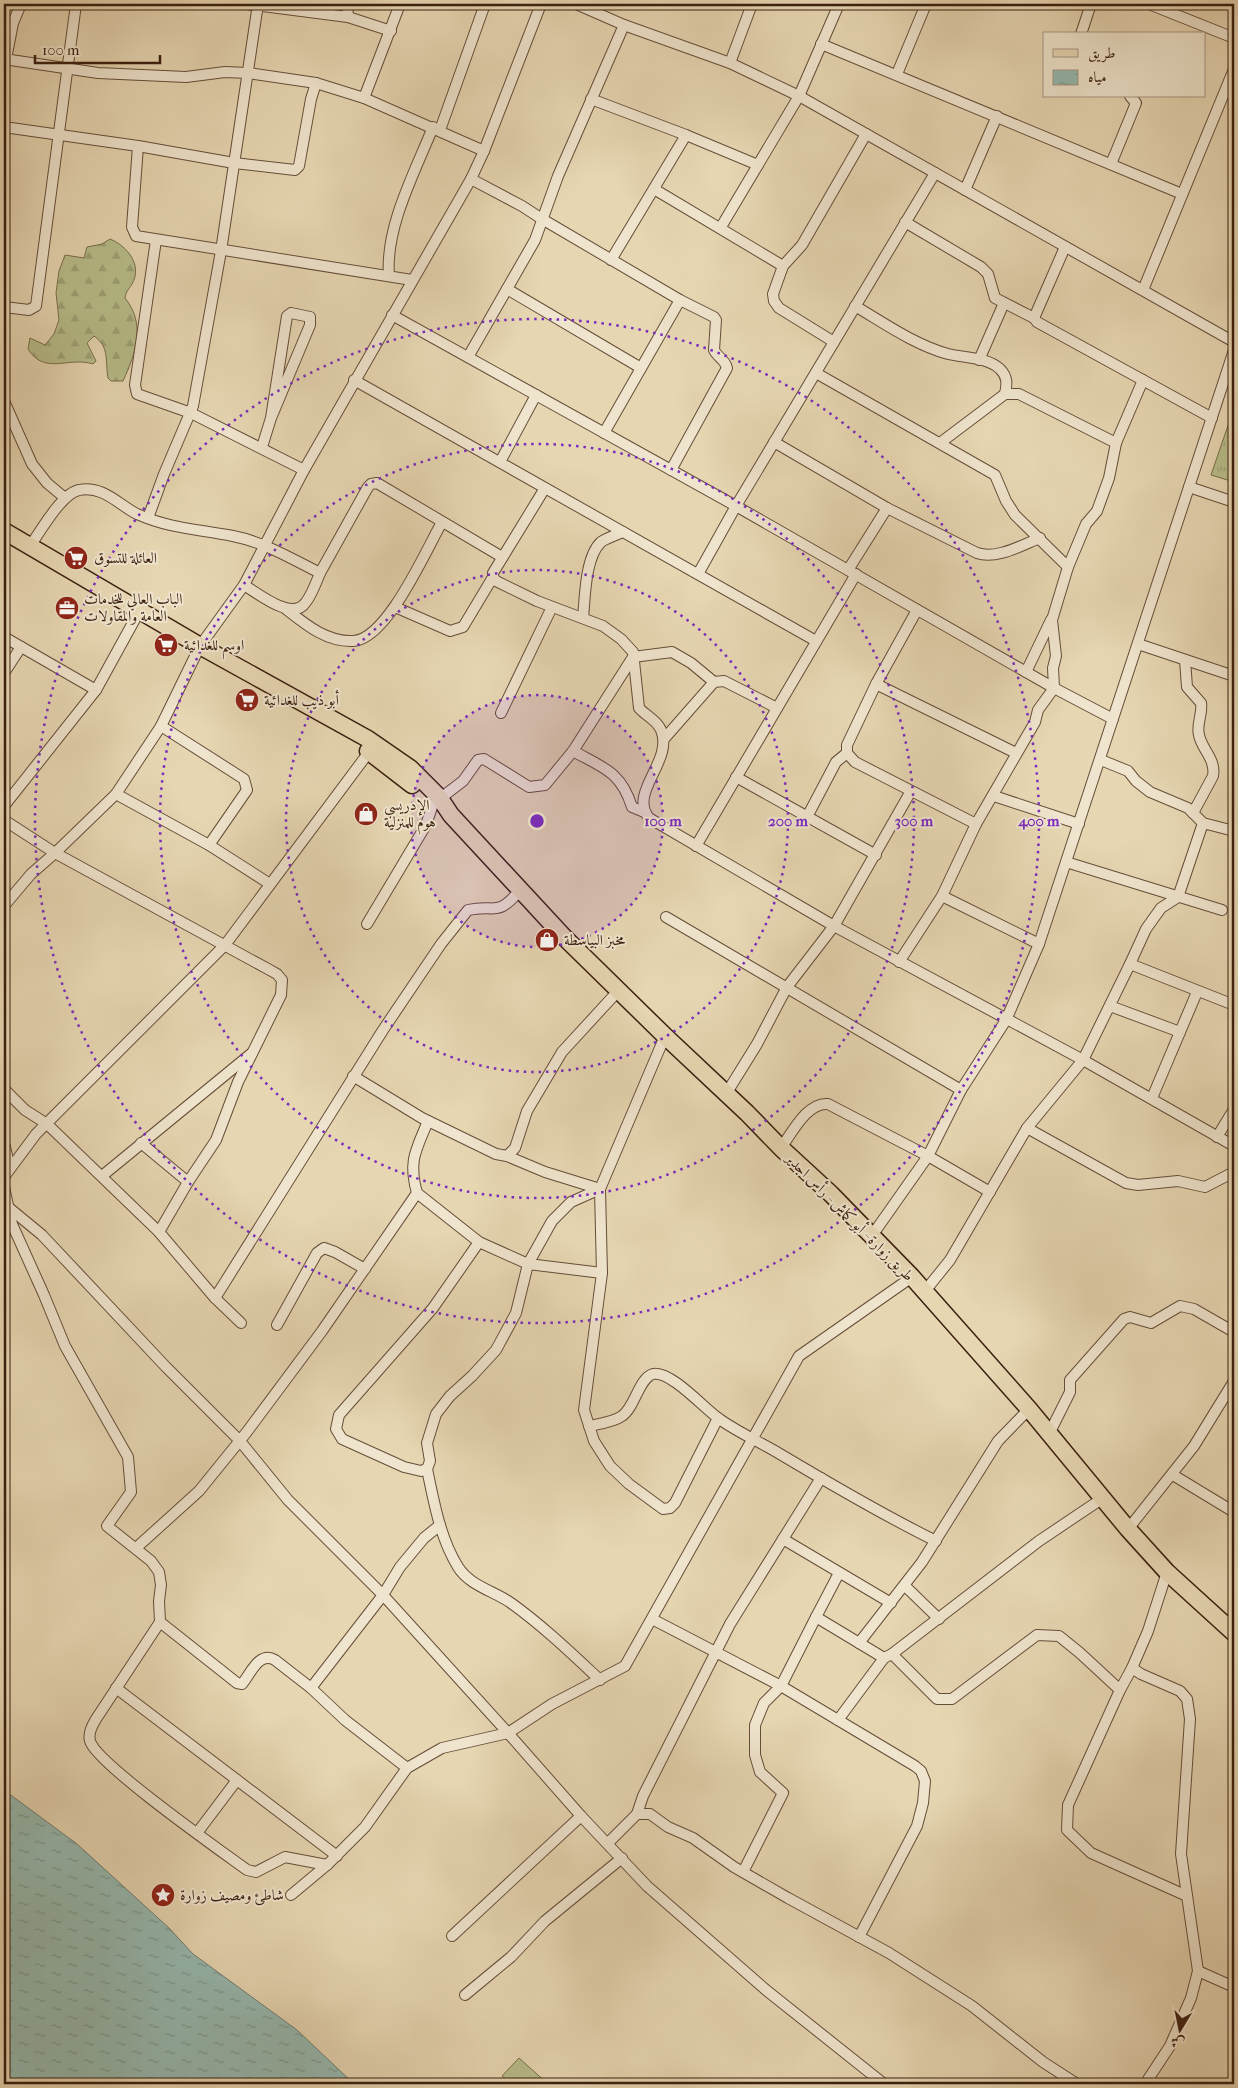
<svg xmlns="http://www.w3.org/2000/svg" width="1238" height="2088" font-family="'IM FELL French Canon',Amiri,serif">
  <defs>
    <pattern id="grass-tufts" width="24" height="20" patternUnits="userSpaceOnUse" patternTransform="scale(1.25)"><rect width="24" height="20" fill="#b7bd8a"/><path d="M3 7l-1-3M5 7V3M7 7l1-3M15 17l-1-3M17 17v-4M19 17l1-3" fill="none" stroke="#9ea276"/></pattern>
    <pattern id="forest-firs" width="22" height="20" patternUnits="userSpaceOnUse" patternTransform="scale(1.25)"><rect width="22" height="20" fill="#b7bd8a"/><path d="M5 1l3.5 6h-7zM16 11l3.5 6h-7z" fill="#9ea276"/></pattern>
    <pattern id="water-ripples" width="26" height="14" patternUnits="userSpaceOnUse" patternTransform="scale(1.25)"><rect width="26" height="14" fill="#96b9b0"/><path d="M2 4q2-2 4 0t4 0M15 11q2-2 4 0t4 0" fill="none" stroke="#7c968e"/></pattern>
  </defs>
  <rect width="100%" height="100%" fill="#e6d6b2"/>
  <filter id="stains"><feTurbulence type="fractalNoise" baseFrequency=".004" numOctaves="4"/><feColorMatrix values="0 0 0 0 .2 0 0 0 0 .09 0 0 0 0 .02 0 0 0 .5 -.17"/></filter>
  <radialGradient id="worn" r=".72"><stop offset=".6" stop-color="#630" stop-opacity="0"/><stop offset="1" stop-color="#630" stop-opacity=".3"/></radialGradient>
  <polygon fill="url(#grass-tufts)" stroke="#796e4c" points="1234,408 1234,482 1211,475"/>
  <path fill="url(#forest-firs)" stroke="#796e4c" d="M 110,239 C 127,246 143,265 132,284 C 129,289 126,291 125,298 C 146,324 136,353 123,381 L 111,381 L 108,378 C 105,361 110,347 94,336 L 87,343 L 96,361 L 93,364 C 68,356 45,376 28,349 L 30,338 L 45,345 L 54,334 L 59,320 L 56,293 L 59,271 L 65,255 L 84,258 L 87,247 L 102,244 Z"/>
  <polygon fill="#b7bd8a" stroke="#796e4c" points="519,2058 548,2084 511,2084 502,2076"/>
  <polygon fill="url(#water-ripples)" stroke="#727b70" points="4,1790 77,1844 169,1928 193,1954 297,2030 354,2084 4,2084"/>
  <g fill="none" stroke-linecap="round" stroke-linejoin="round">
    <g stroke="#664d38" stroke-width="12">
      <g id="minor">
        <polyline points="246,4 348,17 391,31"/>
        <polyline points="347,4 348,17"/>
        <polyline points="576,4 624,25 730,63 799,96 1234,342"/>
        <polyline points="1149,4 1234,38"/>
        <polyline points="1081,34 1091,4"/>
        <polyline points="821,44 1182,194"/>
        <polyline points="4,59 98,73 186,77 225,72 248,73 316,83 364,98 484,151"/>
        <polyline points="6,59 13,23 21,4"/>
        <polyline points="730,63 752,4"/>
        <polyline points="897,74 926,4"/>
        <polyline points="364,98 400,4"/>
        <polyline points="591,99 686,135 758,165"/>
        <polyline points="4,127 138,146 234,163 295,170 299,166 311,99 316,83"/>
        <polyline points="440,130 485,4"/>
        <polyline points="138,146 132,227 136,236 412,280"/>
        <polyline points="1111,164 1136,103 1130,96"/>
        <path d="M 471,179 L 522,206 L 542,219 L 680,300 L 714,317 L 716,320 L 714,350 C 717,357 725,359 727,368 L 671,470"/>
        <polyline points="654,189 783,266"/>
        <polyline points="965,190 997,116"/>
        <polyline points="905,222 981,267 988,274 995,298 1034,318 1037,322 1212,418"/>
        <polyline points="721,227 799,96 839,4"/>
        <polyline points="156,240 135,385 137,394 191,413 304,470"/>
        <polyline points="611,260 686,135"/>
        <path d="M 389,276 C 385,227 415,172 433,127"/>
        <polyline points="507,289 641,368"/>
        <polyline points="1143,290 1234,69"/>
        <path d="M 855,306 C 884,323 915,345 948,354 C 965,358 987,357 1000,369 C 1008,377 1007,384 1005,394"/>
        <polyline points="4,307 29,310 36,306 76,4"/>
        <polyline points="392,315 736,506 1054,688 1113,719"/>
        <polyline points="1034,318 1065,247"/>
        <polyline points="834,342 779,308 774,301 773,294 783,266 802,245 866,134"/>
        <polyline points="468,357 535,240 558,176 624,25"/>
        <polyline points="979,360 1004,303"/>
        <polyline points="816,373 995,475 1006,501 1015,515 1068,567"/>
        <polyline points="354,380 816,641"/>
        <polyline points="4,401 32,464 47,483 65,498"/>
        <polyline points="604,433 680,300"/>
        <path d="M 774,442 L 887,508 L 977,553 C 996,560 1022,545 1040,538"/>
        <polyline points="940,443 1005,394 1019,394 1116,443"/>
        <polyline points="262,447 271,418 310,325 310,317 291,313 287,316 271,418"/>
        <polyline points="500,462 536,395"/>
        <polyline points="1189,487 1234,502"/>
        <path d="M 545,488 L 493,573 L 493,577 L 496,581 L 537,601 L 603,626 L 621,639 L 633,652 L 639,708 C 646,716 657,720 661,730 C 674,761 628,792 649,818 L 834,926 L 1083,1060 L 1234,1146"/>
        <polyline points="148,518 164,474 193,406 221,251 258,4"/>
        <path d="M 30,546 C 40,532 62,493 79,490 C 103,485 119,505 137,514 C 171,529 198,529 233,536 C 264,542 292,559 320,573 L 368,487 L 371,484 L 377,483 L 502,557"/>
        <polyline points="848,570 887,508"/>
        <polyline points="698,574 736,506 935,173"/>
        <path d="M 244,585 C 259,594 293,622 306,602 C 312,594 316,583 320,573"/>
        <polyline points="395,607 450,631 463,627 493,577"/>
        <path d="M 286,609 C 305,624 326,642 353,641 C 387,640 426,550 442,522"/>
        <polyline points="917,610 876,684 1016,753"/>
        <path d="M 583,618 C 585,598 585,557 601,542 C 607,538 616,535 623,532"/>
        <polyline points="4,637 96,690"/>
        <polyline points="1138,644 1234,676"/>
        <polyline points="633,657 672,652 691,663 714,682"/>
        <path d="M 1185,660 L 1187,687 L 1201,703 C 1203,713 1196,725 1199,735 C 1202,750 1216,759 1213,776 L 1193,813"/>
        <polyline points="1026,672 1051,620"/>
        <polyline points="4,673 21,647"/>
        <polyline points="876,684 847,745 847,753 855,762 976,824"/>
        <polyline points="501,713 552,607"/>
        <polyline points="161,726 244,779 247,790 209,845"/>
        <polyline points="664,739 714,682 724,681 777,708"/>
        <path d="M 573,751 C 604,768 621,772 632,807 L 644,812"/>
        <polyline points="1101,760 1128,771 1136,781 1150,792 1188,808 1203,823 1234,831"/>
        <polyline points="736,777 876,855"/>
        <polyline points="116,794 209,845 270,884"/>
        <polyline points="994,796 1079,824"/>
        <polyline points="4,806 96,690 135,619"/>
        <polyline points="807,817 836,762 847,753"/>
        <polyline points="4,820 55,853 268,969 277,974 282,980 281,995 238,1082 216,1140 188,1182 159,1232"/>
        <polyline points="696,846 856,574"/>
        <polyline points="1066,862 1222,910"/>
        <polyline points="942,896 976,824 1035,722 1038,710 1054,688 1053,668 1056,656 1052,620 1068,567 1086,524 1097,511 1109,478 1116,443 1143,380"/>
        <polyline points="4,906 31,874 55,853 116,794 161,726 200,646 244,585 304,470 471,179 484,151 541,4"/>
        <polyline points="666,917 961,1090"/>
        <polyline points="367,924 426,825 433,804 463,781 478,760 484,759 529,787 545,785 573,751 633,657"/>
        <polyline points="899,962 942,896 1039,944"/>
        <polyline points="1130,964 1146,929 1161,908 1178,897 1203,823"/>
        <polyline points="1110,1006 1180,1032"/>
        <polyline points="665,1036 600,1189 602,1273 584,1410 594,1441 610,1466 629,1484 663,1509 670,1508 675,1503 718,1418"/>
        <path d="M 353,1076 L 422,1118 L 496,1154 L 507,1156 L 545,1172 L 600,1189 L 571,1202 L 552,1221 L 528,1264 L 516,1313 L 496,1350 L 472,1376 L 450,1396 L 436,1414 L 427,1443 L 430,1461 L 427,1469 C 434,1502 440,1538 458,1567 C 470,1586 494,1591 511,1603 C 543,1626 571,1653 600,1680"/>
        <polyline points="4,1089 25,1110 47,1124 159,1232 215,1298 241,1323"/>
        <polyline points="726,1094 757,1044 787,987 834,926 911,791"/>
        <polyline points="1152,1098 1197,992"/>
        <polyline points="1027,1128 1126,1183 1138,1185 1178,1181 1205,1187 1234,1172"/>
        <polyline points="1217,1137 1234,1109"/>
        <polyline points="4,1143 10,1168"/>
        <polyline points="141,1143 188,1182"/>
        <path d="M 781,1148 C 792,1133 807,1102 828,1104 L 928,1156 L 990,1192"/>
        <polyline points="507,1156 515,1148 527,1111 562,1052 619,990"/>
        <polyline points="102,1176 252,1053"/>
        <polyline points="4,1177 36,1134 225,945 369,752"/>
        <path d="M 4,1187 L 12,1224 L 44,1295 L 65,1346 L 128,1457 L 131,1492 L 107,1526 L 151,1561 L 159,1572 L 161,1585 L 159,1601 L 160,1622 L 96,1719 C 92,1726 88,1733 90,1741 C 96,1763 221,1851 247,1870 L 256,1872 L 285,1857 L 327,1865"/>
        <path d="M 417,1193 C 408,1161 416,1150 428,1121"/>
        <polyline points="8,1207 42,1235 166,1367 240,1441 288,1500 383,1595 508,1733 581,1816 647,1886 766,1990 884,2084"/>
        <polyline points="871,1237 928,1156 961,1090 1006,1020 1039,944 1234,350"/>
        <polyline points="925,1291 950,1260 1027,1128 1083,1060 1130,964 1234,1005"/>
        <path d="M 215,1298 L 383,1030 L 441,944 L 468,910 C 496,904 497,918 520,890"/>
        <polyline points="277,1325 317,1253 324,1248 335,1252 365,1269"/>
        <path d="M 589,1426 C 599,1424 614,1422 622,1416 C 635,1407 639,1378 653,1374 C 670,1370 704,1408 718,1418 C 737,1432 760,1442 780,1454 C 832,1485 883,1515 936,1541"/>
        <polyline points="1049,1434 1070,1392 1070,1380 1124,1319 1130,1317 1151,1323 1180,1306 1194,1309 1234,1332"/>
        <polyline points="427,1469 421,1471 404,1467 342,1439 336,1429 339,1415 433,1308 479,1242"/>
        <polyline points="1173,1475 1234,1512"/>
        <polyline points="1128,1529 1194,1446 1234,1381"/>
        <polyline points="783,1539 891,1603"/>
        <polyline points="136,1548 199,1491 246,1433 322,1331 417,1193 479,1242 528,1264 602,1273"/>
        <polyline points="905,1586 939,1619"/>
        <polyline points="816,1617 839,1573"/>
        <polyline points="652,1619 781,1686 915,1766 921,1771 925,1781 923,1803 917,1826 859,1937"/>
        <path d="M 160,1622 L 237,1683 L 242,1684 C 251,1673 259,1651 275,1660 L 311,1688 L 345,1720 L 407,1768"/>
        <polyline points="859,1643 922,1562 998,1441 1029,1409"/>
        <polyline points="892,1654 937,1699 952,1699 1037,1635 1059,1636 1080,1653 1120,1690"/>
        <polyline points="1132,1668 1120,1690 1068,1805 1067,1830 1091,1853 1187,1896"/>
        <polyline points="116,1688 337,1856"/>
        <polyline points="311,1688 383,1595 400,1567 424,1538 440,1525"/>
        <polyline points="838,1720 884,1658 892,1654 1039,1541 1103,1498"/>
        <polyline points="637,1814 643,1796 730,1624 821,1478"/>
        <polyline points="197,1833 237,1780"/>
        <polyline points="608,1843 637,1814 650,1814 668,1827 693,1838 734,1867 788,1898 889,1953 972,2006 1043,2062 1077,2084"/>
        <polyline points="743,1872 783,1793 760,1772 755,1755 755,1725 764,1703 781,1686 816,1617 884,1658"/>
        <polyline points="291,1895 327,1865 365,1827 407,1768 442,1748 508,1733 552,1704 625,1666 799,1356 912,1277"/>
        <polyline points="452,1936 581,1816"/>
        <polyline points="1198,1971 1234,1987"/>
        <polyline points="465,1995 511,1957 545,1921 622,1858"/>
        <polyline points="1145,2084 1170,2046 1191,1998 1198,1971 1181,1854 1190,1719 1187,1699 1180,1691 1141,1674 1132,1668 1148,1631 1167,1572"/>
      </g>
    </g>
    <g stroke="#3b1f0f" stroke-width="19">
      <g id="primary">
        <polyline points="4,531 200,646 368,739 410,768 439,797 451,815 564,937 665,1036 747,1113 781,1148 831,1194 912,1277 1029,1409 1128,1529 1167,1572 1234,1633"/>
        <polyline points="368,751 412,785"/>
      </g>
    </g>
    <use href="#minor" stroke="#efe4cd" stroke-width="10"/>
    <use href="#primary" stroke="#e6d6b2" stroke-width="16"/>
  </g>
  <circle cx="537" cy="821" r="126" fill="#7b2cbf" fill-opacity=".12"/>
  <g fill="none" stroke="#7b2cbf" stroke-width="2.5" stroke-dasharray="2.5 5">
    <circle cx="537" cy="821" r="126"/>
    <circle cx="537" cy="821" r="251"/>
    <circle cx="537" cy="821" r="377"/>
    <circle cx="537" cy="821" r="502"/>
  </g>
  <defs>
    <g id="supermarket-disc" transform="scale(1.25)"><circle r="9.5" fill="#8f2418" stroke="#efe4cd"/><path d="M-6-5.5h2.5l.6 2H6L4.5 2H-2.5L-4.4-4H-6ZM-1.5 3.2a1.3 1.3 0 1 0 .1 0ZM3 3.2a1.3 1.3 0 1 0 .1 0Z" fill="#fff"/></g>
    <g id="office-disc" transform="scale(1.25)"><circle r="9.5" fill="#8f2418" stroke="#efe4cd"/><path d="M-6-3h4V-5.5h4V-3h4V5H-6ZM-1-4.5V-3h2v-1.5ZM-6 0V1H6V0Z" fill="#fff"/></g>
    <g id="shop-disc" transform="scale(1.25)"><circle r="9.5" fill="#8f2418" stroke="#efe4cd"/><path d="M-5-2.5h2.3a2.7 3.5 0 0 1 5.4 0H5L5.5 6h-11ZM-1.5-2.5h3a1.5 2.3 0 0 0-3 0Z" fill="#fff"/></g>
    <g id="sight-disc" transform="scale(1.25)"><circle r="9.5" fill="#8f2418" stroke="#efe4cd"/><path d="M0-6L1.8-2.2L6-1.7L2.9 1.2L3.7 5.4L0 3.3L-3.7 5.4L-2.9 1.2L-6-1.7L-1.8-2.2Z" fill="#fff"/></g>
  </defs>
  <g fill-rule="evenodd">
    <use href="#supermarket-disc" x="76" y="558"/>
    <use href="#office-disc" x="67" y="608"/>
    <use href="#supermarket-disc" x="166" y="645"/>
    <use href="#supermarket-disc" x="247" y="700"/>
    <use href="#shop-disc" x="366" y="814"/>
    <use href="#shop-disc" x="547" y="940"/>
    <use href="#sight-disc" x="163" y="1895"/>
  </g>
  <g text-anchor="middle" stroke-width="4" stroke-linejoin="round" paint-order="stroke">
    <g font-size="15" fill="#3b1f0f" stroke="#efe4cd" text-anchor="start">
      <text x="94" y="563">العائلة للتسوق</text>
      <text x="84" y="604">الباب العالي للخدمات<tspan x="84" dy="17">العامة والمقاولات</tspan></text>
      <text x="184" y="650">اوسم للغدائية</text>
      <text x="264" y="705">أبو ذيب للغدائية</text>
      <text x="384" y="810">الإدريسي<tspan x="384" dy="17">هوم للمنزلية</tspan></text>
      <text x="564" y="945">مخبز البياسطة</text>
      <text x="180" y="1900">شاطئ ومصيف زوارة</text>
    </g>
    <g font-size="15" fill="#3b1f0f" stroke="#efe4cd">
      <text transform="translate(850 1217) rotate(45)" y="5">طريق زوارة - أبو كماش - رأس اجدير</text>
    </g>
  </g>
  <circle cx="537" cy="821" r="8" fill="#7b2cbf" stroke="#efe4cd" stroke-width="2.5"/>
  <g font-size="15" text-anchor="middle" font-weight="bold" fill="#7b2cbf" stroke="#efe4cd" stroke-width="4" stroke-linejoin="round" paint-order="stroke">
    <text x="663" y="826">100 m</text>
    <text x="788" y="826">200 m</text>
    <text x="914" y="826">300 m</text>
    <text x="1039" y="826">400 m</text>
  </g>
  <rect width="1238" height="2088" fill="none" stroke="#e6d6b2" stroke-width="20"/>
  <rect x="5" y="5" width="1228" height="2078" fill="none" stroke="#3b1f0f" stroke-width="2.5"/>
  <rect x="10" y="10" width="1218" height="2068" fill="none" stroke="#3b1f0f"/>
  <rect x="1043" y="32" width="162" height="65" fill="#efe4cd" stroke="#a79581"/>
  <rect x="1053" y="49" width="25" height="8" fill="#e6d6b2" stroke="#a79581"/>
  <text x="1088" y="58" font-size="15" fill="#3b1f0f">طريق</text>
  <rect x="1053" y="70" width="25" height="15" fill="url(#water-ripples)" stroke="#a79581"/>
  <text x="1088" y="82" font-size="15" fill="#3b1f0f">مياه</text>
  <g transform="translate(1180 2030) rotate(190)" stroke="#efe4cd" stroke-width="4" paint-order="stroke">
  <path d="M0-4L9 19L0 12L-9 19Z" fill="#3b1f0f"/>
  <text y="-8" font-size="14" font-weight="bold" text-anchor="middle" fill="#3b1f0f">ش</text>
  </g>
  <path d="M35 55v8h125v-8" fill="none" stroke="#3b1f0f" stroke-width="2.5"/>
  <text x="42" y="55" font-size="15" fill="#3b1f0f" stroke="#efe4cd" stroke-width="4" paint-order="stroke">100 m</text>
  <rect width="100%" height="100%" filter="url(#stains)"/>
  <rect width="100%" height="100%" fill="url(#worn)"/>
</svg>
